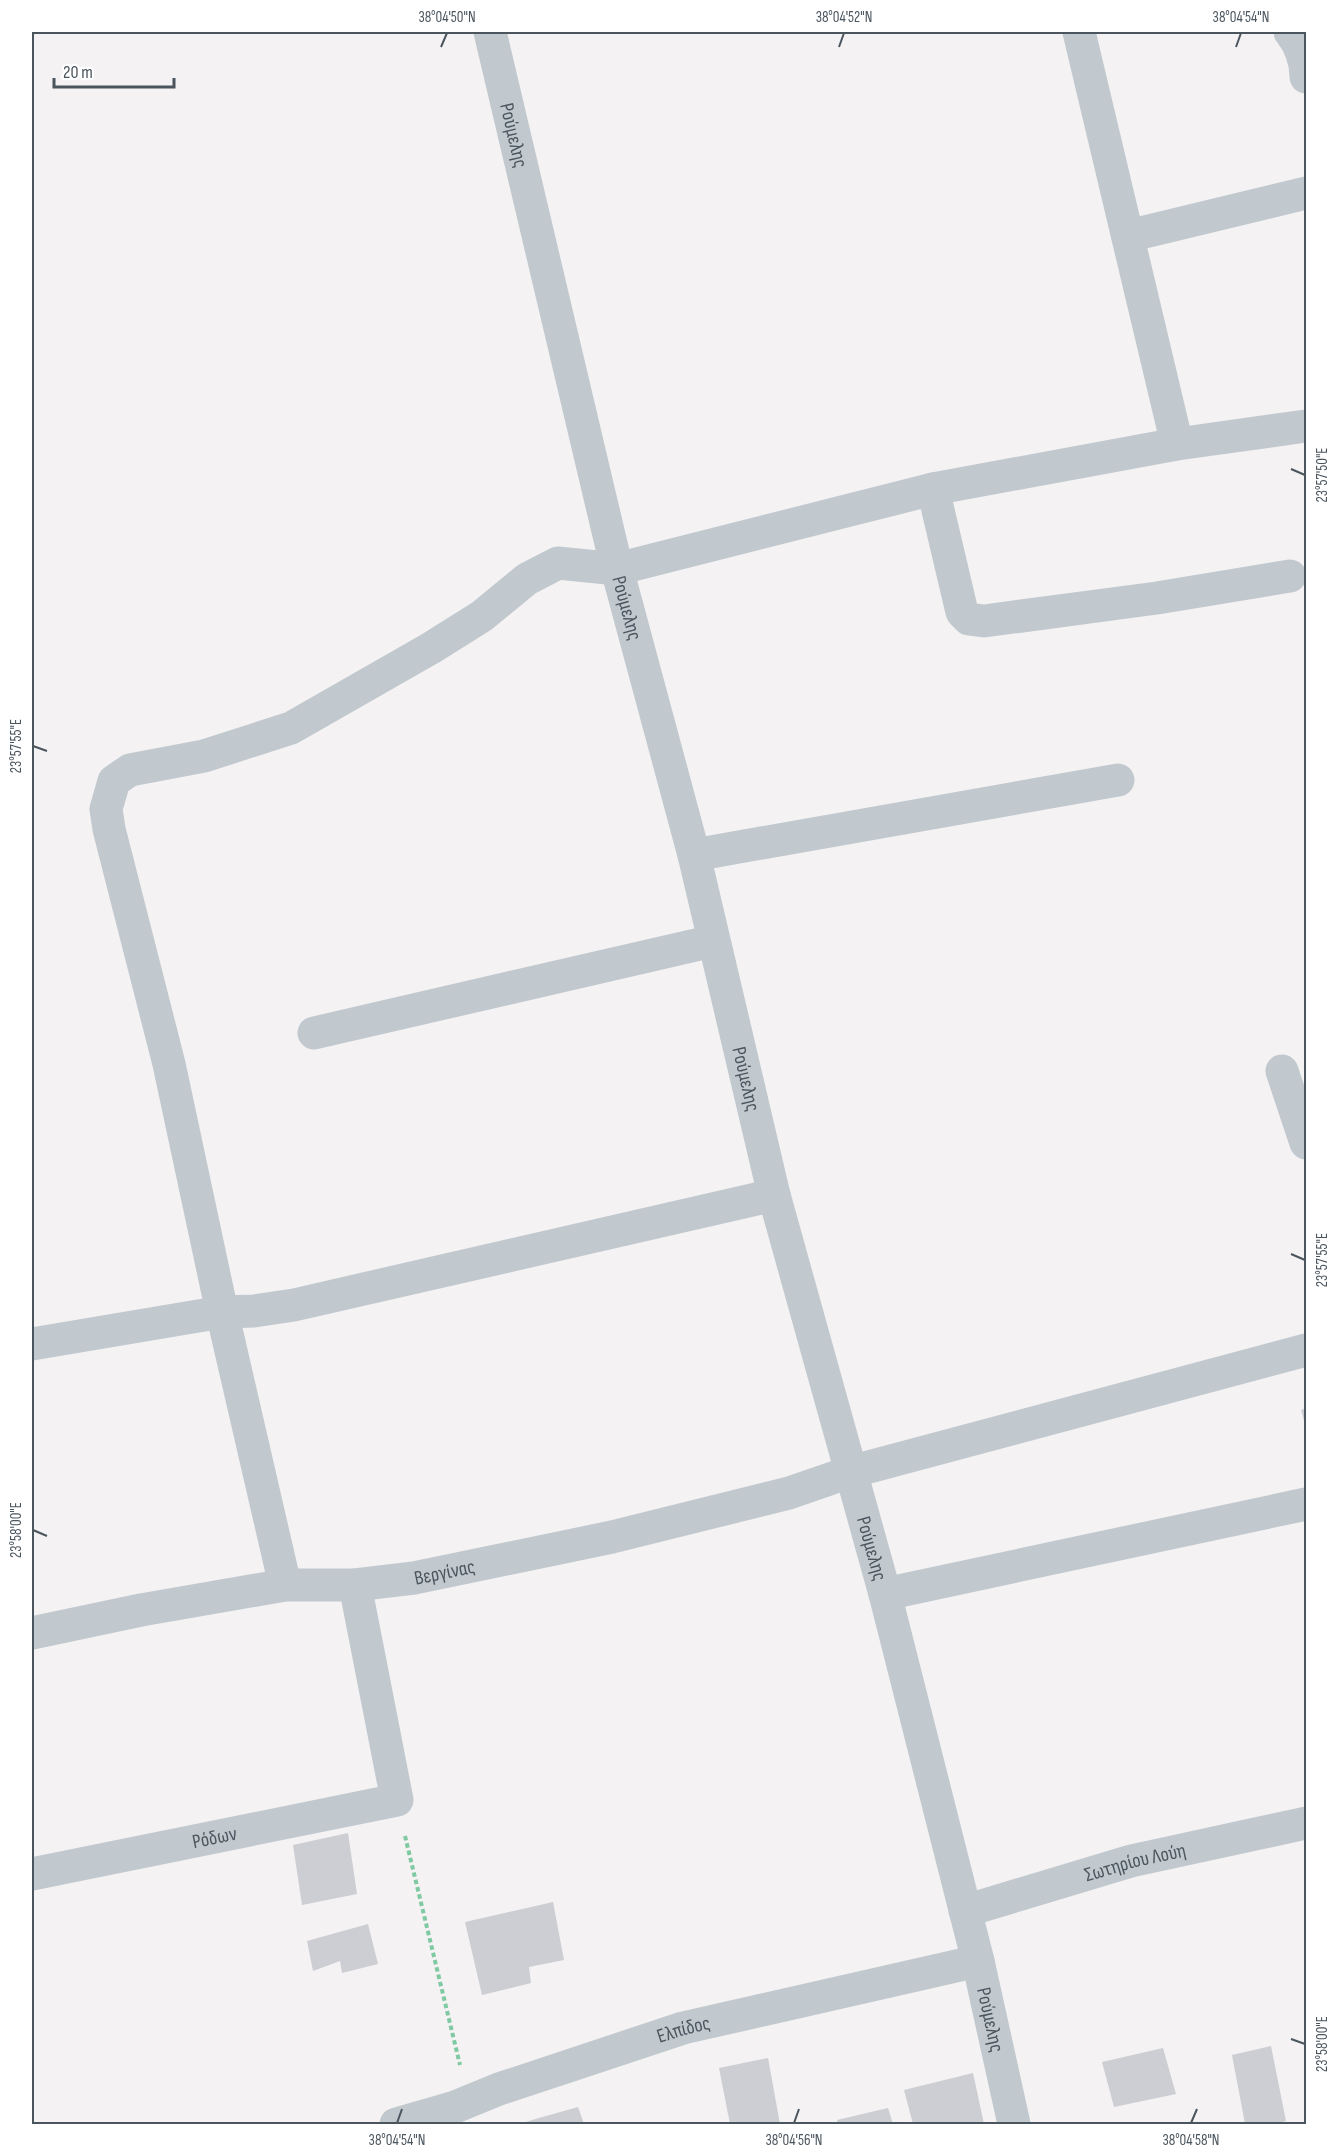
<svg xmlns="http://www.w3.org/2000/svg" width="1338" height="2156" font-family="'Sofia Sans Condensed',sans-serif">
  <rect width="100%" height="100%" fill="#f4f2f2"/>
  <g fill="#ccced3">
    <polygon points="1306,1408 1306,1428 1301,1410"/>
    <polygon points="348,1833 357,1894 302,1905 293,1845"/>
    <polygon points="553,1902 564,1960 529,1967 531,1983 482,1995 465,1922"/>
    <polygon points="368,1924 378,1964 342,1973 340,1961 313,1971 307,1941"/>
    <polygon points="1271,2046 1286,2121 1274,2124 1245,2124 1232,2055"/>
    <polygon points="1163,2048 1176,2094 1114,2107 1102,2062"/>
    <polygon points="768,2058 780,2124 730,2124 719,2068"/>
    <polygon points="973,2073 984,2124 913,2124 904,2090"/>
    <polygon points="578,2107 584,2124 519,2124 539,2118"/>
    <polygon points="888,2108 893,2124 838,2124 837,2120"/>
  </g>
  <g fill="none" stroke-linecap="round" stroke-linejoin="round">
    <polyline stroke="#7fc9a3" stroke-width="4" stroke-dasharray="4.5 3" stroke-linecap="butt" points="405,1836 460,2065"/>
    <g stroke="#c1c9cf" stroke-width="33">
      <path id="s1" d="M 490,32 L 617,569 L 694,855 L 774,1195 L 885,1594 L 978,1961 L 1014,2124"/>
      <polyline points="1079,32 1177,444"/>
      <path d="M 1290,32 C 1300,44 1306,61 1306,77"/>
      <polyline points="1128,236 1306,193"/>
      <polyline points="933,489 962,612 969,619 984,621 1157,598 1290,576"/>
      <polyline points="694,855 1118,780"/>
      <polyline points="314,1033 713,941"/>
      <polyline points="1282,1071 1306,1143"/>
      <polyline points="32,1344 222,1312 254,1311 294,1305 774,1195"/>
      <polyline points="285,1585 222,1312 169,1064 109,829 106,809 114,781 130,770 204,756 291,728 431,648 482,616 527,579 558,563 617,569 933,489 1177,444 1306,426"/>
      <polyline points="885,1594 1306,1504"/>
      <path id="s2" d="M 32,1633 L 141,1610 L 285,1585 L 355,1585 L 414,1578 L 612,1537 L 789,1493 L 850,1472 L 1306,1350"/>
      <path id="s3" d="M 32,1874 L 397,1800 L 355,1585"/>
      <path id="s4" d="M 965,1911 L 1131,1861 L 1306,1823"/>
      <path id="s5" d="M 396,2124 L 455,2107 L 499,2089 L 683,2028 L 978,1961"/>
    </g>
  </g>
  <path fill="none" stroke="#4b555e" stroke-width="2" d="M 441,47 L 447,33M 839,47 L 844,33M 1236,47 L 1241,33M 1291,469 L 1305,475M 33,746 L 47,751M 1291,1254 L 1305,1260M 33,1530 L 47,1536M 1291,2039 L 1305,2044M 397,2123 L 402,2109M 794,2123 L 799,2109M 1191,2123 L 1197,2109"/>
  <g text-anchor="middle" stroke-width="4.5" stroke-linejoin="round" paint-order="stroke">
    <g font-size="20" fill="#4b555e" stroke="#fff">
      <text dy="7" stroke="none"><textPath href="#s1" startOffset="106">Ρούμελης</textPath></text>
      <text dy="7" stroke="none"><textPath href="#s1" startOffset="592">Ρούμελης</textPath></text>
      <text dy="7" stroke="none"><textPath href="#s1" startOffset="1078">Ρούμελης</textPath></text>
      <text dy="7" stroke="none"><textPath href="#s1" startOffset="1564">Ρούμελης</textPath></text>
      <text dy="7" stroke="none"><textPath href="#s2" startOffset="418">Βεργίνας</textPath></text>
      <text dy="7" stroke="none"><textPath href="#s3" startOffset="186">Ρόδων</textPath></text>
      <text dy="7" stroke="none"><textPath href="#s4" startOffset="177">Σωτηρίου Λούη</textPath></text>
      <text dy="7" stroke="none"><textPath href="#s1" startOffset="2050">Ρούμελης</textPath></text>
      <text dy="7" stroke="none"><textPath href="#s5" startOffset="303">Ελπίδος</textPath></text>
    </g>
  </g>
  <rect width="1338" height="2156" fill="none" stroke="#ffffff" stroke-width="66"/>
  <path d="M54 78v9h120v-9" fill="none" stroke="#4b555e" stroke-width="3"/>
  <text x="63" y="78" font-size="18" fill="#4b555e" stroke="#ffffff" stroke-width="4.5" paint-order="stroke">20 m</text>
  <rect x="33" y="33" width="1272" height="2090" fill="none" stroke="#4b555e" stroke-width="2"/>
  <g font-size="15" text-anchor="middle" fill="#4b555e">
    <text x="447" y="22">38°04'50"N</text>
    <text x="844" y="22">38°04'52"N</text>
    <text x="1241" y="22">38°04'54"N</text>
    <text transform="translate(1322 475) rotate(-90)" y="5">23°57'50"E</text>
    <text transform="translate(16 746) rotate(-90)" y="5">23°57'55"E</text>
    <text transform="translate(1322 1260) rotate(-90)" y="5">23°57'55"E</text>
    <text transform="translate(16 1530) rotate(-90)" y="5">23°58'00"E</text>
    <text transform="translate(1322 2044) rotate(-90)" y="5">23°58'00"E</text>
    <text x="397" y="2145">38°04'54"N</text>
    <text x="794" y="2145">38°04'56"N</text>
    <text x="1191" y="2145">38°04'58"N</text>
  </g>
</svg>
